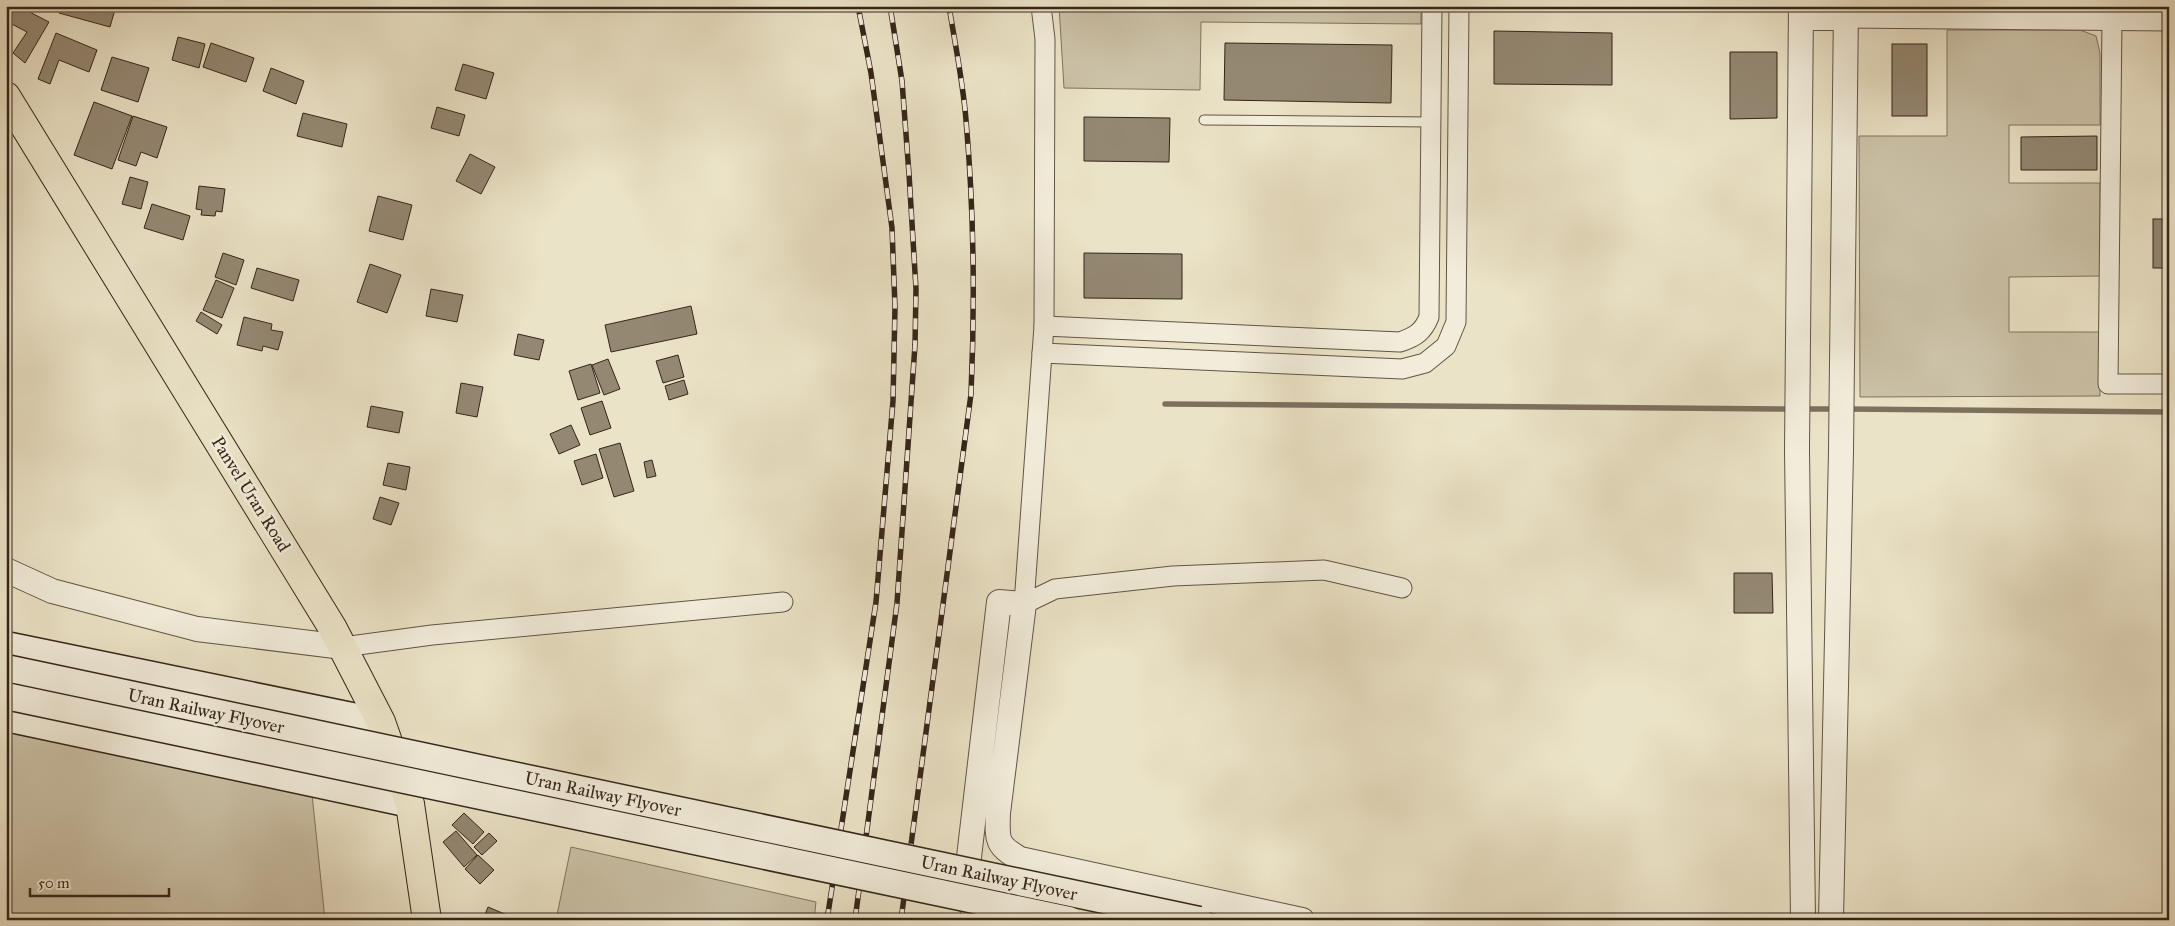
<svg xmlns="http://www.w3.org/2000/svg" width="2175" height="926" font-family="'IM FELL Great Primer',serif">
  <rect width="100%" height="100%" fill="#ebe3c7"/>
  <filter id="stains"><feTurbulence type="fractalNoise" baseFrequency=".004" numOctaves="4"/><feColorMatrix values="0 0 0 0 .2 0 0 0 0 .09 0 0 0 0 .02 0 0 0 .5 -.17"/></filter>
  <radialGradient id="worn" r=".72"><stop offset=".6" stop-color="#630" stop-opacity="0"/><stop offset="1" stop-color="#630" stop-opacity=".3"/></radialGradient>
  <g fill="#ccc3a9" stroke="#807461">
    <polygon points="1059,6 1421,6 1421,24 1201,22 1200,90 1064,88"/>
    <polygon points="1947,30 2080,30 2096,36 2100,53 2100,125 2009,125 2009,183 2100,183 2100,276 2009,277 2009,332 2100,332 2100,396 1860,397 1859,136 1947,136"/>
    <polygon points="6,728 312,794 325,920 6,920"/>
    <polygon points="571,847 816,902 814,920 556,920"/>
  </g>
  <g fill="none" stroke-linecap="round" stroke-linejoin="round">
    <g stroke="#7d705e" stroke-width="5.5">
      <polyline points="1165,404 1793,409"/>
      <polyline points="1802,409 1835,409"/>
      <polyline points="1847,409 2169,412"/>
    </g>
  </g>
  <g fill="#948873" stroke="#352519">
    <polygon points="9,6 18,6 49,22 25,63 13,53 27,32 6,21 6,11"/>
    <polygon points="60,6 116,6 110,27 59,13"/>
    <polygon points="1494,31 1612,33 1612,85 1494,84"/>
    <polygon points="56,33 97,50 89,72 59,60 50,84 38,79"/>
    <polygon points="178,37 205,44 199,68 172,60"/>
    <polygon points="211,43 254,58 246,82 203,67"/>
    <polygon points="1225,43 1392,45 1391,103 1224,100"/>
    <rect x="1892" y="44" width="35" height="72"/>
    <polygon points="1730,52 1777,52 1777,118 1730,119"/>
    <polygon points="112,57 149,68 138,102 101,90"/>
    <polygon points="463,64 494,73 486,99 455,90"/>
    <polygon points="271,68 304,81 296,104 263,91"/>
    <polygon points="94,102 132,116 112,169 74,155"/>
    <polygon points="437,107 465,115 459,136 431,128"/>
    <polygon points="303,113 347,124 342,147 297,136"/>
    <polygon points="133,116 167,127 157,158 141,152 136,166 118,160"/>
    <polygon points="1084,117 1170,118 1169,162 1084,161"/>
    <polygon points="2097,136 2097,170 2021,170 2021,137"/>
    <rect x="2166" y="152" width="3" height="43"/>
    <polygon points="470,154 495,167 481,194 456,181"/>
    <polygon points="130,177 148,182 141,209 122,204"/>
    <polygon points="199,186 225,189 222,212 216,211 215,216 201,215 202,210 196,209"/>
    <polygon points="378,196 412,205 403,240 369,231"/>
    <polygon points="152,204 190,216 183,240 144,228"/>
    <rect x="2153" y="219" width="16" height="49"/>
    <polygon points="223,253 244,260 236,285 215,277"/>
    <polygon points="1084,253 1182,254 1182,299 1084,298"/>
    <polygon points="370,264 401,275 387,313 357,302"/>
    <polygon points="257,268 299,280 293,301 251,288"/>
    <polygon points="216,280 234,288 222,318 203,310"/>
    <polygon points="431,289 463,295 457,322 426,316"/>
    <polygon points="691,306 697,334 611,352 605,325"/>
    <polygon points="201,312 222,325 217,334 196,321"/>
    <polygon points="244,317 272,324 271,330 283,332 278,350 263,346 262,351 237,345"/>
    <polygon points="518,334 544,340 539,360 514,355"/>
    <polygon points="678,355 684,377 663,383 656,361"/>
    <polygon points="608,359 620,389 604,395 592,365"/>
    <polygon points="591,364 600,393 578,400 569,371"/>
    <polygon points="684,380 688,394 669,400 665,386"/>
    <polygon points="461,383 483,387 477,417 456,413"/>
    <polygon points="602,401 611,428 590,435 581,408"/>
    <polygon points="371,406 403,412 399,433 367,427"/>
    <polygon points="571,425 580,445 559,454 550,434"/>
    <polygon points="620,443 634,491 614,497 599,449"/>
    <polygon points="596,454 603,478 582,485 574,461"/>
    <polygon points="652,460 656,476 647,478 644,462"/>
    <polygon points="388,463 410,467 406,490 383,485"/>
    <polygon points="380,497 399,503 391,525 373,519"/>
    <polygon points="1734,573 1772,573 1773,613 1734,613"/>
    <polygon points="464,813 484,832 473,844 452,825"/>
    <polygon points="456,831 477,855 464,867 443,842"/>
    <polygon points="489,833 497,841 482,855 474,847"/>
    <polygon points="478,855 494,870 480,884 465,869"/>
    <polygon points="488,907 519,920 483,920"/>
  </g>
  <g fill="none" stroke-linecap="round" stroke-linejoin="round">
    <g stroke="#625444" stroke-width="11">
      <polyline id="service" points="1204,120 1431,122"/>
    </g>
    <g stroke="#625444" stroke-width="21">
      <g id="minor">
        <polyline points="1041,6 1045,39 1044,326 1024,604 1055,589 1173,576 1324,570 1402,588"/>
        <polyline points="1845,18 2169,21"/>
        <polyline points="2112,21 2108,384 2169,384"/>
        <path d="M 1044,326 L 1400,342 C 1415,337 1423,332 1429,317 L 1432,6"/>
        <polyline points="1042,353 1402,369 1425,363 1446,346 1456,322 1459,6"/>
        <polyline points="343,647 432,635 783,602"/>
      </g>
    </g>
    <g stroke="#625444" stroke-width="26">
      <g id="tertiary">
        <polyline points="1801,6 1797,450 1803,920"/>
        <polyline points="1801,18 1845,18"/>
        <polyline points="6,570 52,591 197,629 343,647"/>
        <path d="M 979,912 L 972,908 L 965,891 L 999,602 L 1024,604 L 998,813 C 997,840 996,845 1020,859 L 1302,920"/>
        <polyline points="1831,920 1841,451 1846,6"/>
      </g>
    </g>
    <g stroke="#352519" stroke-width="29">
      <g id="secondary">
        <polyline points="6,645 381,722"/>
        <polyline points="6,718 410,804"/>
      </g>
    </g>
    <g stroke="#352519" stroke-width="30">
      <polyline id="primary" points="6,96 332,627 381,722 410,804 427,920"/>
    </g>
    <use href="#service" stroke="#f2eddb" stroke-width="9"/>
    <use href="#minor" stroke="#f2eddb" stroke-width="19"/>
    <use href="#tertiary" stroke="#f2eddb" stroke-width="24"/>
    <use href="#secondary" stroke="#f2eddb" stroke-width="26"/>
    <use href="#primary" stroke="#ebe3c7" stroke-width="28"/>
    <g stroke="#352519" stroke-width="5.5">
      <g id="rail">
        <polyline points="827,920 876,602 893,401 895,307 892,228 871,73 858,6"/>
        <polyline points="855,920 897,603 915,345 916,289 909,174 902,81 890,6"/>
        <path d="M 901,920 L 971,394 C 975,303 974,211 966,120 C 963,82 955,44 949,6"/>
      </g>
    </g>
    <use href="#rail" stroke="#f2eddb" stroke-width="4" stroke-dasharray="11" stroke-linecap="butt"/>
    <g stroke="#352519" stroke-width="29" stroke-linecap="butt">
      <g id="secondary-bridge">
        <polyline points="6,668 1199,920"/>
        <polyline points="6,696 1069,920"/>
      </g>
    </g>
    <use href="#secondary-bridge" stroke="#f2eddb" stroke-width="26"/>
  </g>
  <g text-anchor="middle" stroke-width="5" stroke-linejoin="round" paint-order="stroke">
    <g font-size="18" fill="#352519" stroke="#f2eddb">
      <text transform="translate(251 494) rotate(58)" y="6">Panvel Uran Road</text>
      <text transform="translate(206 711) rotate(12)" y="6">Uran Railway Flyover</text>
      <text transform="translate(603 794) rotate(12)" y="6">Uran Railway Flyover</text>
      <text transform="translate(999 878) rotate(12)" y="6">Uran Railway Flyover</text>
    </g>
  </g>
  <rect width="2175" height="926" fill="none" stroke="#ebe3c7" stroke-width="25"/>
  <rect x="8" y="8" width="2160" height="911" fill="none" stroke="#352519" stroke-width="2.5"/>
  <rect x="12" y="12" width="2150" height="901" fill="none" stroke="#352519"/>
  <path d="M30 888v8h139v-8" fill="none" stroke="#352519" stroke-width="2.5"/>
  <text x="38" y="888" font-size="15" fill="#352519" stroke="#f2eddb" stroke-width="4" paint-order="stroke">50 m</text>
  <rect width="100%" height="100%" filter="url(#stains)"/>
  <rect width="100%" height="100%" fill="url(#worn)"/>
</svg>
